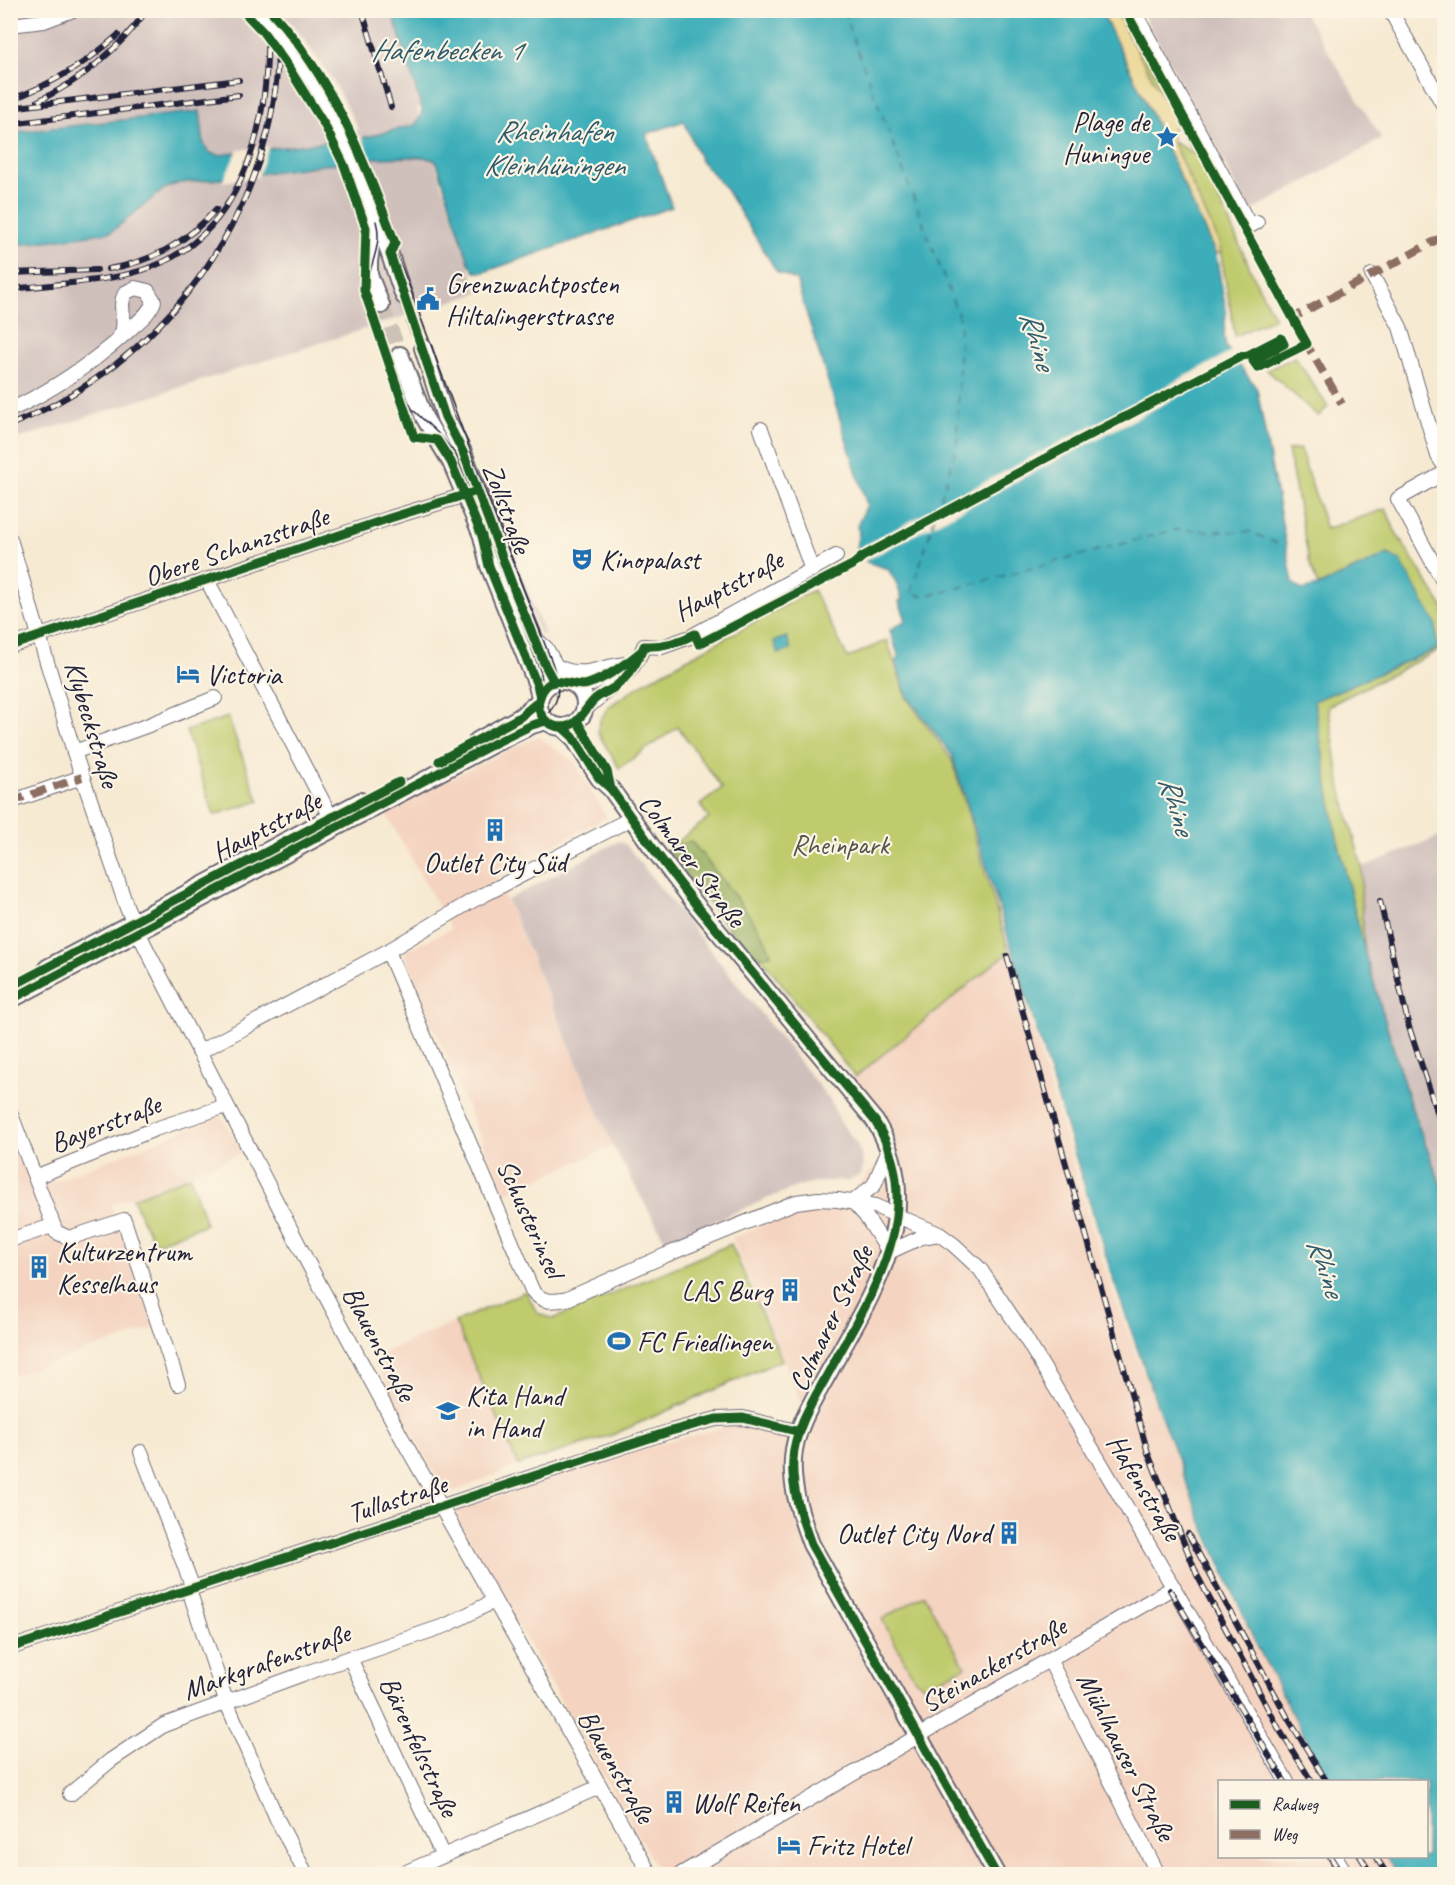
<svg xmlns="http://www.w3.org/2000/svg" width="1455" height="1885" font-family="Caveat,sans-serif">
  <rect width="100%" height="100%" fill="#fcf5e5"/>
  <filter id="ink" filterUnits="userSpaceOnUse"><feTurbulence type="fractalNoise" baseFrequency=".0167" numOctaves="2"/><feDisplacementMap in="SourceGraphic" scale="12" xChannelSelector="R" yChannelSelector="G"/><feConvolveMatrix kernelMatrix="1 2 1 2 8 2 1 2 1" color-interpolation-filters="sRGB"/></filter>
  <filter id="wash" filterUnits="userSpaceOnUse"><feTurbulence type="fractalNoise" baseFrequency=".008" numOctaves="4" result="noise"/><feDisplacementMap in="SourceGraphic" scale="24" xChannelSelector="R" yChannelSelector="G"/><feGaussianBlur stdDeviation="1.35" result="paint"/><feColorMatrix in="noise" values="0 0 0 0 0 0 0 0 0 0 0 0 0 0 0 0 0 1.4 0 .05"/><feComposite in="paint" operator="in"/></filter>
  <g filter="url(#wash)">
    <rect width="100%" height="100%" fill="#f7ead3"/>
    <g fill="#f4d3c0">
      <polygon points="538,736 575,763 606,817 496,877 613,1146 504,1194 405,960 406,951 451,929 384,810"/>
      <polygon points="1009,952 1109,1282 1218,1571 1322,1771 1329,1781 1220,1782 1220,1856 1384,1857 1396,1874 660,1874 452,1511 676,1439 742,1424 790,1438 801,1403 732,1238 796,1212 836,1209 896,1144 885,1121 855,1077"/>
      <polygon points="221,1116 243,1153 111,1205 154,1328 11,1376 11,1137 21,1133 42,1186"/>
      <polygon points="455,1322 518,1465 446,1495 372,1357"/>
    </g>
    <g fill="#d0c0bc">
      <polygon points="11,11 237,11 260,35 287,69 328,136 359,130 333,81 303,38 280,11 526,11 417,109 478,293 11,441"/>
      <polygon points="1141,11 1303,11 1382,139 1248,213 1220,154"/>
      <polygon points="490,496 544,634 541,635 486,500"/>
      <polygon points="1444,835 1444,1193 1410,1104 1365,953 1361,900 1362,867"/>
      <polygon points="619,841 626,845 830,1100 840,1121 858,1146 862,1157 863,1166 860,1175 849,1181 827,1181 805,1184 783,1192 666,1242 613,1146 507,900"/>
    </g>
    <g fill="#bfcb6d" stroke="#707654" stroke-width="1.5">
      <polygon points="1115,11 1121,11 1199,155 1259,288 1275,318 1235,336 1219,243 1172,141 1194,154"/>
      <polygon points="1295,357 1328,407 1318,416 1267,370"/>
      <polygon points="1300,449 1326,529 1386,509 1395,531 1444,609 1444,648 1328,706 1341,789 1362,867 1361,900 1365,953 1336,833 1314,701 1436,649 1388,554 1318,586 1309,561 1288,450"/>
      <polygon points="813,590 848,658 887,640 906,697 952,760 1009,952 855,1077 673,845 709,818 700,805 722,788 678,727 619,768 598,733 600,721 608,707 647,681"/>
      <polygon points="228,717 255,792 260,801 214,815 186,731"/>
      <polygon points="190,1176 206,1224 156,1243 144,1224 133,1198"/>
      <polygon points="731,1244 782,1360 612,1435 518,1465 455,1322 526,1291 537,1313 553,1319"/>
      <polygon points="924,1595 965,1667 925,1687 914,1678 882,1619"/>
    </g>
    <path fill="#97af60" stroke="#5c684e" stroke-width="1.5" d="M 691,841 C 707,861 769,934 771,955 L 751,957 L 666,850 Z"/>
    <polygon fill="#eeda9e" stroke="#887e6c" stroke-width="1.5" points="1101,11 1115,11 1177,123 1171,133 1172,141 1219,243 1221,252 1216,255 1141,92"/>
    <g fill="#3eaeb9" stroke="#30687a" stroke-width="1.5">
      <polygon points="392,11 1101,11 1141,92 1216,255 1226,312 1224,335 1226,347 1257,389 1293,583 1302,590 1318,586 1388,554 1400,560 1436,624 1437,649 1314,701 1336,833 1365,953 1410,1104 1444,1193 1444,1874 1398,1874 1386,1857 1426,1856 1426,1782 1331,1781 1323,1771 1257,1646 1199,1516 1161,1416 1114,1282 952,755 907,696 896,662 899,658 890,630 906,620 899,601 902,599 896,582 888,569 867,562 856,548 859,532 857,526 867,505 796,280 777,272 725,188 700,159 684,121 646,134 672,207 484,272 475,272 469,263 437,163 434,160 423,157 374,158 221,179 179,183 164,189 111,232 11,246 10,133 200,111 204,145 210,153 219,155 366,137 415,125 421,116 422,109"/>
      <polygon points="787,637 791,650 778,654 774,641"/>
    </g>
    <g fill="#f7ead3">
      <polygon points="361,135 372,161 341,165 329,139"/>
      <polygon points="269,146 258,177 222,182 238,150"/>
      <polygon points="1233,351 1242,363 863,562 854,551"/>
    </g>
    <g fill="none" stroke-linecap="round" stroke-linejoin="round">
      <polyline stroke="#2d5a6d" stroke-width="1.5" stroke-dasharray="8 6" stroke-linecap="butt" points="845,10 849,28 960,320 957,446 911,593 922,596 943,592 1174,530 1250,532 1277,543"/>
    </g>
  </g>
  <g filter="url(#ink)">
    <g fill="none" stroke-linecap="round" stroke-linejoin="round">
      <g stroke="#ccc2b5" stroke-width="16" stroke-dasharray="16 8" stroke-linecap="butt">
        <polyline points="404,296 423,348"/>
        <polyline points="381,305 400,355"/>
      </g>
      <g stroke="#6d6870" stroke-width="16">
        <g id="minor">
          <polyline points="1131,10 1136,15 1250,226 1257,222"/>
          <polyline points="1390,10 1444,106"/>
          <polyline points="10,25 44,21 73,10"/>
          <polyline points="1372,275 1400,327 1438,456 1444,465"/>
          <path d="M 10,410 C 54,390 91,364 127,332 C 136,323 150,314 154,301 L 148,291 L 135,288 L 125,293 C 116,311 132,324 116,341"/>
          <polyline points="761,429 812,570"/>
          <polyline points="1444,473 1398,499 1444,583"/>
          <polyline points="10,539 74,752 127,908 146,948 308,1263 403,1440 650,1874"/>
          <polyline points="207,580 335,825"/>
          <path d="M 538,641 L 546,648 L 556,666 C 583,680 598,667 625,664"/>
          <polyline points="10,646 390,518 475,492"/>
          <polyline points="578,687 591,684 612,672"/>
          <path d="M 584,711 C 608,686 630,681 644,646 L 662,647 L 690,637 L 836,556"/>
          <polyline points="74,752 149,725 215,698"/>
          <polyline points="10,802 82,777"/>
          <path d="M 388,951 L 532,1290 C 542,1303 552,1302 567,1299 L 666,1255 L 796,1202 L 818,1199 L 838,1200 L 875,1206 L 939,1234 L 954,1245 L 980,1269 L 1022,1332 L 1099,1460 L 1287,1782"/>
          <polyline points="199,1052 388,951 470,902 632,818"/>
          <polyline points="10,1112 56,1232 69,1238 124,1220 178,1384"/>
          <polyline points="35,1177 155,1129 226,1106"/>
          <polyline points="853,1202 865,1215 889,1252 922,1237 939,1234"/>
          <polyline points="853,1202 874,1185 889,1149"/>
          <polyline points="10,1240 52,1226"/>
          <polyline points="141,1452 193,1588"/>
          <polyline points="189,1590 226,1701 277,1819 306,1874"/>
          <polyline points="10,1648 671,1431 716,1419 743,1418 800,1432"/>
          <polyline points="350,1658 443,1856"/>
          <polyline points="1050,1661 1158,1874"/>
          <polyline points="70,1794 111,1760 164,1725 303,1674 447,1625 494,1601"/>
          <polyline points="1335,1856 1346,1874"/>
          <polyline points="10,1874 11,1874"/>
          <polyline points="402,1874 599,1787"/>
          <polyline points="681,1874 1174,1587"/>
        </g>
      </g>
      <g stroke="#6d6870" stroke-width="20">
        <g id="major">
          <path d="M 290,46 C 328,97 356,154 376,213 C 386,240 394,269 404,296"/>
          <polyline points="375,215 369,262 369,275 381,305"/>
          <polyline points="423,348 445,417 463,452 515,592 545,665 554,682"/>
          <polyline points="400,355 424,417 451,462 482,536 489,566 537,685 540,697"/>
          <circle cx="562" cy="704" r="23"/>
          <path d="M 562,727 L 573,737 L 599,778 L 611,789 L 652,847 L 693,901 L 875,1121 C 931,1213 869,1298 825,1379 C 812,1402 794,1432 793,1459 C 791,1488 801,1517 811,1544 L 996,1874"/>
          <polyline points="477,741 520,717 539,701"/>
          <polyline points="47,968 361,801"/>
          <polyline points="10,1000 495,743 532,725 546,721"/>
        </g>
      </g>
      <use href="#minor" stroke="#fff" stroke-width="14"/>
      <use href="#major" stroke="#fff" stroke-width="16"/>
      <g stroke="#22223b" stroke-width="1.5">
        <path d="M 376,221 C 384,249 366,265 369,291 L 408,401 L 413,410 L 442,437 L 456,455 L 541,673 C 546,701 526,719 504,732"/>
        <path d="M 10,1000 L 534,724 C 560,709 562,691 553,665 L 484,488 L 408,283 L 356,153 L 334,108 L 307,65 L 264,10"/>
      </g>
      <g stroke="#22223b" stroke-width="6">
        <g id="rail">
          <polyline points="362,10 391,107"/>
          <path d="M 10,100 C 50,85 87,63 118,35"/>
          <path d="M 38,101 C 82,80 118,50 147,10"/>
          <polyline points="10,108 239,80"/>
          <polyline points="10,124 239,95"/>
          <path d="M 108,269 C 150,263 189,241 216,209"/>
          <polyline points="10,273 97,270"/>
          <path d="M 10,289 C 54,284 115,282 154,266 C 237,233 264,140 267,58 C 267,44 269,30 268,16"/>
          <path d="M 10,425 C 40,413 68,398 94,380 C 211,301 292,153 276,10"/>
          <polyline points="1380,901 1409,1027 1444,1133"/>
          <polyline points="1007,956 1148,1453 1197,1575 1279,1729 1312,1782"/>
          <polyline points="1188,1534 1289,1720 1327,1782"/>
          <polyline points="1170,1590 1285,1782"/>
          <polyline points="1330,1856 1341,1874"/>
          <polyline points="1360,1856 1371,1874"/>
          <polyline points="1375,1856 1387,1874"/>
        </g>
      </g>
      <use href="#rail" stroke="#fcf5e5" stroke-width="4" stroke-dasharray="11" stroke-linecap="butt"/>
      <g stroke="#6d6870" stroke-width="20" stroke-linecap="butt">
        <polyline id="major-bridge" points="259,10 290,46"/>
      </g>
      <use href="#major-bridge" stroke="#fff" stroke-width="16"/>
      <g stroke="#8d6e63" stroke-width="8" stroke-dasharray="15 8" stroke-linecap="butt">
        <polyline points="1293,322 1291,319 1444,236"/>
        <polyline points="1304,340 1342,404"/>
        <polyline points="10,802 82,777"/>
      </g>
      <g stroke="#fcf5e5" stroke-width="13">
        <g id="cycleway">
          <polyline points="242,10 263,32 287,65 325,126 344,165 366,228 364,290 414,437 437,440 451,462 482,536 489,566 537,685 540,697"/>
          <path d="M 270,10 C 332,77 364,159 395,243 L 390,254 L 445,417 L 463,452 L 515,592 L 545,665 L 554,682"/>
          <polyline points="10,646 390,518 474,492"/>
          <path d="M 643,650 C 629,662 605,679 588,684 C 572,690 552,669 541,694 C 537,701 538,710 542,716 C 546,723 554,727 561,727 C 579,727 584,709 595,699 C 601,694 609,691 615,687 C 628,677 638,662 644,646 C 663,647 678,643 695,634 L 699,644 L 854,564 L 862,557 L 1042,460 L 1242,356 L 1248,355 L 1281,338 L 1284,344 L 1253,361 L 1258,368 L 1307,344 L 1130,19 L 1128,10"/>
          <polyline points="577,721 607,771 611,789"/>
          <path d="M 562,727 L 573,737 L 599,778 L 611,789 L 652,847 L 693,901 L 875,1121 C 931,1213 869,1298 825,1379 C 812,1402 794,1432 793,1459 C 791,1488 801,1517 811,1544 L 996,1874"/>
          <polyline points="439,761 520,717 539,701"/>
          <polyline points="10,987 399,782"/>
          <polyline points="10,1000 495,743 532,725 546,721"/>
          <polyline points="10,1648 671,1431 716,1419 743,1418 800,1432"/>
        </g>
      </g>
      <use href="#cycleway" stroke="#1b5e20" stroke-width="9"/>
    </g>
  </g>
  <defs>
    <g id="sight-bare" transform="scale(1.8)"><path d="M0-6L1.8-2.2L6-1.7L2.9 1.2L3.7 5.4L0 3.3L-3.7 5.4L-2.9 1.2L-6-1.7L-1.8-2.2Z" fill="#1f6fb2" stroke="#fcf5e5" stroke-width="2.5" paint-order="stroke"/></g>
    <g id="civic-bare" transform="scale(1.8)"><path d="M-.6-6.5H3V-4.5H.6V-3L4-1V1h2V6H-6V1h2V-1L-.6-3ZM-1.2 2.5V6h2.4V2.5Z" fill="#1f6fb2" stroke="#fcf5e5" stroke-width="2.5" paint-order="stroke"/></g>
    <g id="theatre-bare" transform="scale(1.8)"><path d="M-5-5.5Q0-4 5-5.5V0Q5 5 0 6Q-5 5-5 0ZM-3.3-2.5H-1v1.5H-3.3ZM1-2.5H3.3v1.5H1ZM-2.8 1Q0 5.5 2.8 1Z" fill="#1f6fb2" stroke="#fcf5e5" stroke-width="2.5" paint-order="stroke"/></g>
    <g id="hotel-bare" transform="scale(1.8)"><path d="M-6-4.5h1.5V1H6V5H4.5V3h-9V5H-6ZM-4 0a1.8 1.8 0 1 1 3.6 0ZM.5 0V-2.5h3Q6-2.5 6 0Z" fill="#1f6fb2" stroke="#fcf5e5" stroke-width="2.5" paint-order="stroke"/></g>
    <g id="building-bare" transform="scale(1.8)"><path d="M-4-6H4V6H1V3H-1V6H-4ZM-2.5-4.3h1.7v1.8h-1.7ZM.8-4.3h1.7v1.8H.8ZM-2.5-1h1.7V.8h-1.7ZM.8-1h1.7V.8H.8Z" fill="#1f6fb2" stroke="#fcf5e5" stroke-width="2.5" paint-order="stroke"/></g>
    <g id="stadium-bare" transform="scale(1.8)"><path d="M0-5a6.5 5 0 1 0 0 10a6.5 5 0 1 0 0-10ZM-3.5-1.8h7v3.6h-7Z" fill="#1f6fb2" stroke="#fcf5e5" stroke-width="2.5" paint-order="stroke"/></g>
    <g id="school-bare" transform="scale(1.8)"><path d="M0-5L7-2L0 1L-7-2ZM-4 1L0 2.5L4 1V4Q0 6-4 4Z" fill="#1f6fb2" stroke="#fcf5e5" stroke-width="2.5" paint-order="stroke"/></g>
  </defs>
  <g fill-rule="evenodd">
    <use href="#sight-bare" x="1167" y="137"/>
    <use href="#civic-bare" x="428" y="299"/>
    <use href="#theatre-bare" x="582" y="559"/>
    <use href="#hotel-bare" x="188" y="674"/>
    <use href="#building-bare" x="495" y="830"/>
    <use href="#building-bare" x="39" y="1267"/>
    <use href="#building-bare" x="790" y="1290"/>
    <use href="#stadium-bare" x="619" y="1341"/>
    <use href="#school-bare" x="448" y="1411"/>
    <use href="#building-bare" x="1009" y="1533"/>
    <use href="#building-bare" x="674" y="1802"/>
    <use href="#hotel-bare" x="789" y="1845"/>
  </g>
  <g text-anchor="middle" stroke-width="4.5" stroke-linejoin="round" paint-order="stroke">
    <g font-size="28" fill="#22223b" stroke="#fcf5e5" text-anchor="start">
      <text x="1149" y="131" text-anchor="end">Plage de<tspan x="1149" dy="32">Huningue</tspan></text>
      <text x="446" y="293">Grenzwachtposten<tspan x="446" dy="32">Hiltalingerstrasse</tspan></text>
      <text x="600" y="569">Kinopalast</text>
      <text x="206" y="684">Victoria</text>
      <text x="495" y="872" text-anchor="middle">Outlet City Süd</text>
      <text x="57" y="1261">Kulturzentrum<tspan x="57" dy="32">Kesselhaus</tspan></text>
      <text x="772" y="1300" text-anchor="end">LAS Burg</text>
      <text x="637" y="1351">FC Friedlingen</text>
      <text x="466" y="1405">Kita Hand<tspan x="466" dy="32">in Hand</tspan></text>
      <text x="991" y="1543" text-anchor="end">Outlet City Nord</text>
      <text x="692" y="1812">Wolf Reifen</text>
      <text x="807" y="1855">Fritz Hotel</text>
    </g>
    <g font-size="28" fill="#22223b" stroke="#fcf5e5">
      <text transform="translate(508 508) rotate(70)" y="10">Zollstraße</text>
      <text transform="translate(236 546) rotate(-19)" y="10">Obere Schanzstraße</text>
      <text transform="translate(728 585) rotate(-28)" y="10">Hauptstraße</text>
      <text transform="translate(93 724) rotate(73)" y="10">Klybeckstraße</text>
      <text transform="translate(266 826) rotate(-28)" y="10">Hauptstraße</text>
      <text transform="translate(693 860) rotate(53)" y="10">Colmarer Straße</text>
      <text transform="translate(105 1123) rotate(-21)" y="10">Bayerstraße</text>
      <text transform="translate(531 1218) rotate(66)" y="10">Schusterinsel</text>
      <text transform="translate(830 1318) rotate(-64)" y="10">Colmarer Straße</text>
      <text transform="translate(380 1343) rotate(62)" y="10">Blauenstraße</text>
      <text transform="translate(1145 1487) rotate(59)" y="10">Hafenstraße</text>
      <text transform="translate(397 1498) rotate(-18)" y="10">Tullastraße</text>
      <text transform="translate(266 1661) rotate(-20)" y="10">Markgrafenstraße</text>
      <text transform="translate(993 1664) rotate(-30)" y="10">Steinackerstraße</text>
      <text transform="translate(420 1746) rotate(65)" y="10">Bärenfelsstraße</text>
      <text transform="translate(1127 1756) rotate(63)" y="10">Mühlhauser Straße</text>
      <text transform="translate(617 1766) rotate(60)" y="10">Blauenstraße</text>
    </g>
    <g font-size="28" fill="#51554a" stroke="#fcf5e5">
      <text x="840" y="854">Rheinpark</text>
    </g>
    <g font-size="30" font-style="italic" fill="#2d5a6d" stroke="#fcf5e5">
      <text x="446" y="60">Hafenbecken 1</text>
      <text x="554" y="141">Rheinhafen<tspan x="554" dy="34">Kleinhüningen</tspan></text>
      <text transform="translate(1038 340) rotate(73)" y="10">Rhine</text>
      <text transform="translate(1177 805) rotate(73)" y="10">Rhine</text>
      <text transform="translate(1326 1267) rotate(71)" y="10">Rhine</text>
    </g>
  </g>
  <rect width="1455" height="1885" fill="none" stroke="#fcf5e5" stroke-width="36"/>
  <rect x="1218" y="1780" width="210" height="78" fill="#fcf5e5" stroke="#a5a1a1" stroke-width="1.5"/>
  <rect x="1230" y="1800" width="30" height="9" fill="#1b5e20" stroke="#a5a1a1" stroke-width="1.5"/>
  <text x="1272" y="1810" font-size="18" fill="#22223b">Radweg</text>
  <rect x="1230" y="1830" width="30" height="9" fill="#8d6e63" stroke="#a5a1a1" stroke-width="1.5"/>
  <text x="1272" y="1840" font-size="18" fill="#22223b">Weg</text>
</svg>
